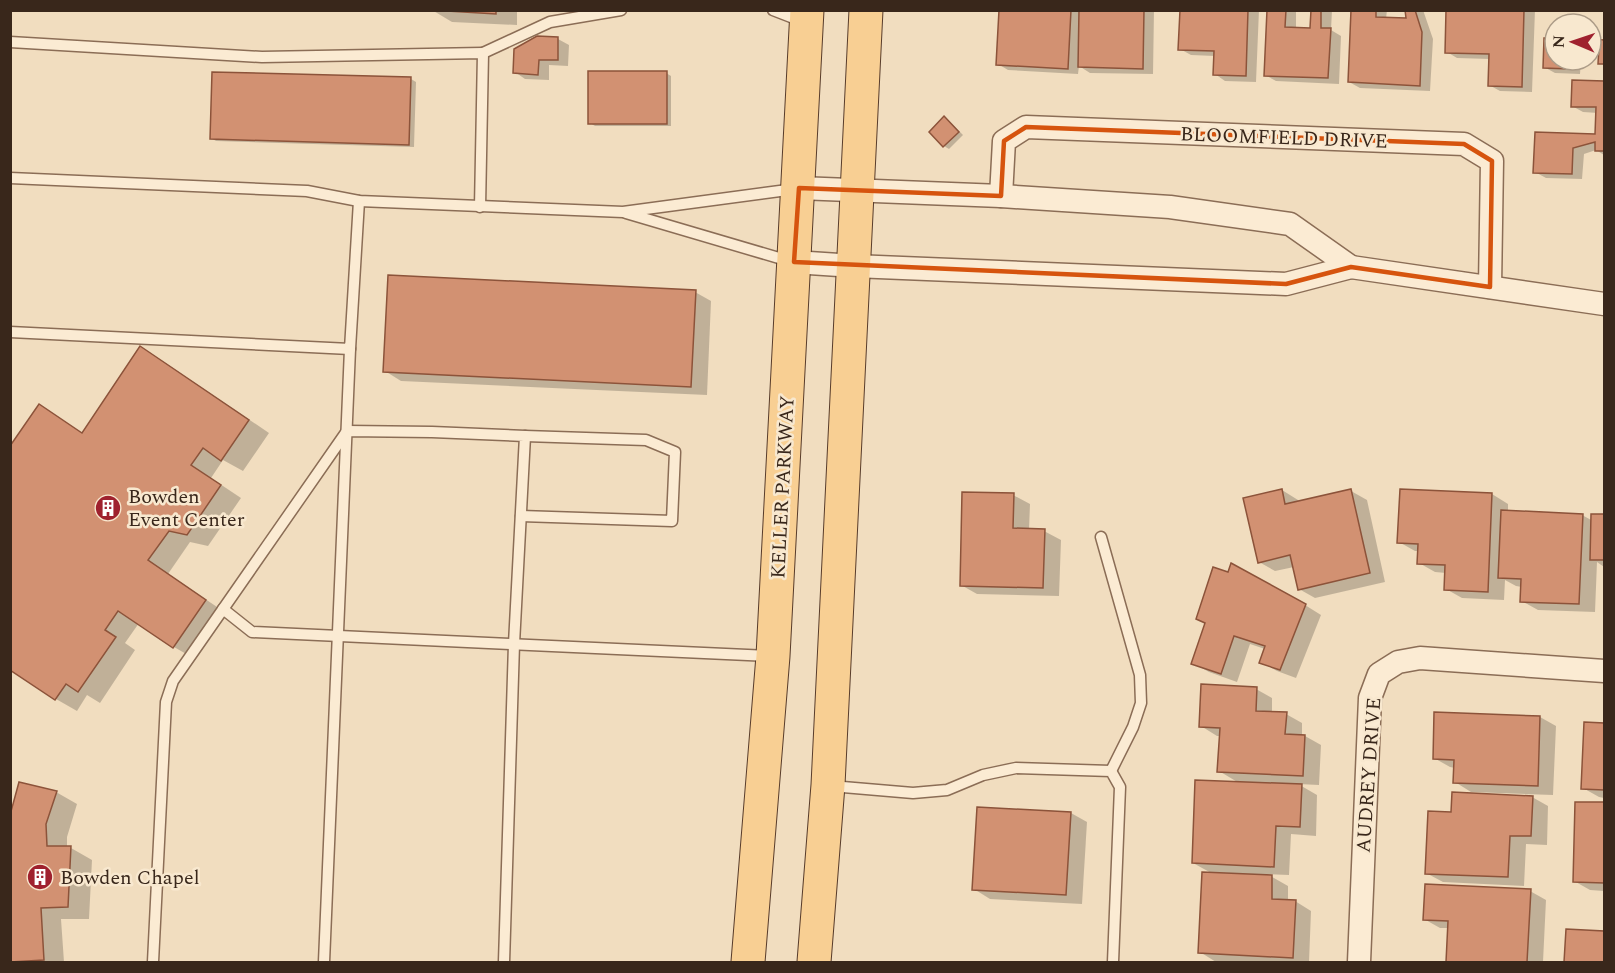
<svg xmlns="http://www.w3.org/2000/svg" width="1615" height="973" font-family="Spectral,serif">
  <rect width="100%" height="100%" fill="#f1ddbf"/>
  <g fill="#0003">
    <polygon points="432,10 517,10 517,25 452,22"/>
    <polygon points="1001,10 1154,10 1153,74 1090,73 1079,66 1078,74 1008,70 998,64"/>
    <polygon points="1181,10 1259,10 1256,82 1225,81 1215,74 1215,56 1191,55 1180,49"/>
    <polygon points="1268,10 1296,10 1296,29 1312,30 1312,10 1332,10 1331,30 1341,36 1339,84 1276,81 1265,75"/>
    <polygon points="1353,10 1387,10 1386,19 1408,20 1406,10 1423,10 1433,39 1430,91 1360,88 1349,82"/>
    <polygon points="1448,10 1535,10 1532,92 1500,91 1489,85 1490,59 1457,58 1447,52"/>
    <polygon points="558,39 569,45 568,66 549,65 549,80 525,79 515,72"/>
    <polygon points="1555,39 1555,60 1581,60 1580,74 1555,73 1544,67"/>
    <polygon points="1591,41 1604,41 1604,65 1600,63 1600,51 1591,51"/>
    <polygon points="666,73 671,76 671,126 595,126 590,123"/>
    <polygon points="411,79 416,82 414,147 216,141 211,138"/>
    <polygon points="1573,81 1604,82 1604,155 1596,150 1584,154 1582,179 1546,178 1535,172 1537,134 1597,136 1598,113 1583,112 1572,106"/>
    <polygon points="944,118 949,121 963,135 949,149 944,146 931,132"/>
    <polygon points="695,292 711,301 707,395 401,381 385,371"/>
    <polygon points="161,360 269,433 243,471 223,460 211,478 241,498 208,546 190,542 168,574 226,613 195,659 174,647 139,623 125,643 135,650 100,703 87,695 77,711 56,699 10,668 39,406 83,434"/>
    <polygon points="1282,490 1298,500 1299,503 1351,491 1367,500 1385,582 1315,598 1299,589 1294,567 1275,571 1259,562"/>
    <polygon points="1492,494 1508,504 1508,512 1582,515 1593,521 1593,515 1604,515 1604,567 1597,562 1595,612 1538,610 1522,601 1522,587 1516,586 1505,580 1504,600 1462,598 1446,589 1446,573 1435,572 1419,563 1419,551 1415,551 1399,542"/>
    <polygon points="1013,495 1030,504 1029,530 1044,531 1061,540 1059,596 977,594 961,585"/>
    <polygon points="1305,605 1321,615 1296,678 1277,671 1261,662 1265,649 1250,644 1237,682 1209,672 1193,663 1206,624 1197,619"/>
    <polygon points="1256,689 1272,698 1272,713 1286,714 1302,723 1302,736 1305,736 1321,745 1319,785 1298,784 1317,795 1316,836 1291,834 1289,875 1267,874 1288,886 1288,901 1295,901 1311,911 1309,962 1216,962 1200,952 1213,874 1193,863 1239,783 1219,771 1221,736 1217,736 1201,726"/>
    <polygon points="1540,717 1556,726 1553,795 1471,792 1455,782 1455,768 1450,767 1434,758"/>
    <polygon points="1585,724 1604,724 1604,798 1599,797 1583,788"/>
    <polygon points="56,792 77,804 67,837 67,848 71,848 92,860 89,919 61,919 64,962 10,962 10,822"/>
    <polygon points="1532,797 1548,806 1547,845 1526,844 1524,886 1443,882 1426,873 1453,814"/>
    <polygon points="1576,803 1604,804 1604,891 1590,890 1574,881"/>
    <polygon points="1071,813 1087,822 1082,904 990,899 974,889"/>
    <polygon points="1530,891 1546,900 1543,962 1447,962 1449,928 1440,928 1424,919"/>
    <polygon points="1567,931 1604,932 1604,962 1566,962"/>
  </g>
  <g fill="#d29172" stroke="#8c533a" stroke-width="1.5">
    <polygon points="430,10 496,10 496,14"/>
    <polygon points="999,10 1071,10 1068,69 996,65"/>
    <polygon points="1079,10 1144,10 1143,69 1078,67"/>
    <polygon points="1180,10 1248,10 1246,76 1213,75 1214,51 1178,50"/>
    <polygon points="1267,10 1286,10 1285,27 1310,28 1311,10 1321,10 1321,28 1331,28 1328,78 1264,76"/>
    <polygon points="1351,10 1376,10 1376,17 1406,18 1405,10 1415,10 1422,32 1420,86 1348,82"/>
    <polygon points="1446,10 1524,10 1522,87 1488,86 1489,54 1445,53"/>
    <polygon points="1604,29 1604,64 1598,64 1599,46 1591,46 1591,39 1604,40"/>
    <polygon points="537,36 558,37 558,60 539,60 538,75 513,73 514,49"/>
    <polygon points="1544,38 1555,38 1555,60 1570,60 1570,69 1543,68"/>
    <rect x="588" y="71" width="79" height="53"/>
    <polygon points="212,72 411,77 409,145 210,139"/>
    <polygon points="1572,80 1604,81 1604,151 1595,151 1595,142 1573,148 1572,174 1533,173 1535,132 1595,134 1596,107 1571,107"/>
    <polygon points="944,116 959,132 943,147 929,132"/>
    <polygon points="388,275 696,290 691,387 383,372"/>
    <polygon points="140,346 249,420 221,461 203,448 191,465 221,485 187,535 169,531 148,560 206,600 173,648 118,611 105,630 116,637 78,692 66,684 55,700 10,670 10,446 39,404 82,433"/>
    <polygon points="1282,489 1285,504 1351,489 1370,573 1298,590 1290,555 1258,563 1243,498"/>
    <polygon points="1400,489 1492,493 1488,592 1444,590 1445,565 1417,564 1418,544 1397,543"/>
    <polygon points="962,492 1014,493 1013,528 1045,529 1043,588 960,586"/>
    <polygon points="1501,510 1583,514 1579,604 1520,602 1521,579 1498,578"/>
    <polygon points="1591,514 1604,514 1604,560 1590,560"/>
    <polygon points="1231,563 1306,604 1280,670 1259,663 1265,646 1234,636 1221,674 1191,664 1205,623 1196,619 1213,567 1228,572"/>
    <polygon points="1201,684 1257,687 1256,711 1287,712 1285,734 1305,735 1303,776 1217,772 1220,728 1199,727"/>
    <polygon points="1434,712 1540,716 1538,786 1453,783 1454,760 1433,759"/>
    <polygon points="1584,722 1604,723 1604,790 1581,789"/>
    <polygon points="1195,780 1302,784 1300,827 1276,826 1274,867 1192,863"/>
    <polygon points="19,782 57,791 46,824 47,846 71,846 68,907 41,908 44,960 10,962 10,815"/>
    <polygon points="1452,792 1533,796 1531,836 1510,836 1508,877 1425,874 1428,811 1451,812"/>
    <polygon points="1575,802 1604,802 1604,883 1573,882"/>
    <polygon points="977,807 1071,812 1066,895 972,890"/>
    <polygon points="1202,872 1272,875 1272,899 1296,900 1293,958 1198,953"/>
    <polygon points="1425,884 1531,889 1527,962 1446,962 1448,921 1423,920"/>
    <polygon points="1566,929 1604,931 1604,962 1564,962"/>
  </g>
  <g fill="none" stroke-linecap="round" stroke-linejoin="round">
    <g stroke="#8b6d56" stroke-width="13">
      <g id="service">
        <polyline points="773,10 804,22"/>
        <polyline points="10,42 262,57 483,53 480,207"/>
        <polyline points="483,53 550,22 621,10"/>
        <polyline points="10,178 307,191 359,201 623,212 795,189"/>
        <polyline points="626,213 789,261"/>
        <polyline points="10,332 350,349 359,201"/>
        <polyline points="521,516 672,521 675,452 646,440 525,436"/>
        <polyline points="1101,537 1140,675 1141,703 1133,727 1111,771"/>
        <polyline points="223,609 252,632 769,656"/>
        <polyline points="831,786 913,793 947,790 983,775 1016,768 1111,771 1120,787 1113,962"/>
        <polyline points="153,962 166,702 173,681 347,431 432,432 525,436 514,644 504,962"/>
        <polyline points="324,962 350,349"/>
      </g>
    </g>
    <g stroke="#8b6d56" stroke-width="25">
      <g id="minor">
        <polyline points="799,188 1001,196 1170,207 1290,224 1351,267"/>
        <polyline points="1001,196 1004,141 1026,127 1464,144 1492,161 1490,287"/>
        <polyline points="794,262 854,266 1286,284 1351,267 1604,304"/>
        <polyline points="1359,962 1370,698 1379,674 1398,662 1420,658 1604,671"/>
      </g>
    </g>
    <g stroke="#583c2b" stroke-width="35">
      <g id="primary">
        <polyline points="748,962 773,656 807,10"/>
        <polyline points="814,962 828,785 866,10"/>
      </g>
    </g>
    <use href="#service" stroke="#fbebd3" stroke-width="10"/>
    <use href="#minor" stroke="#fbebd3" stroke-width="22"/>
    <use href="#primary" stroke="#f8cf93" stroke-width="33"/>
  </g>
  <path fill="none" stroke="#d6540e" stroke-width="4.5" stroke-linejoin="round" d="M 1026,127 L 1464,144 L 1492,161 L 1490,287 L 1351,267 L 1286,284 L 794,262 L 799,188 L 1001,196 L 1004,141 Z"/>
  <defs>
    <g id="building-disc" transform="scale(1.35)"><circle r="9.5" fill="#9f212e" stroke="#f8e8cf"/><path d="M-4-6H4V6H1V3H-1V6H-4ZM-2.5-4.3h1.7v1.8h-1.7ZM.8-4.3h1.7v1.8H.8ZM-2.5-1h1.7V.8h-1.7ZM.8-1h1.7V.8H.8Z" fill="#fff"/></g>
  </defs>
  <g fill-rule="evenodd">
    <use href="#building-disc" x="108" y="508"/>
    <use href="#building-disc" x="40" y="877"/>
  </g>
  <g text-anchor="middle" stroke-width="5" stroke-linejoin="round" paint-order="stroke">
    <g font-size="20" fill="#39271b" stroke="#f8e8cf">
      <text transform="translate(1284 137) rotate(2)" y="7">BLOOMFIELD DRIVE</text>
      <text transform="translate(782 487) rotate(-87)" y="7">KELLER PARKWAY</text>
      <text transform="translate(1368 775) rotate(-86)" y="7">AUDREY DRIVE</text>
    </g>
    <g font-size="20" fill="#39271b" stroke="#f8e8cf" text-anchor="start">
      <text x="128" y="503">Bowden<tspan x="128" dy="23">Event Center</tspan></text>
      <text x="60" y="884">Bowden Chapel</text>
    </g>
  </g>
  <rect width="1615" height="973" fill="none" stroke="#39271b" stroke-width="24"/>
  <g transform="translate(1573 42) rotate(272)"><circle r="28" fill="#f8e8cf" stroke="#ac9b87" stroke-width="1.5"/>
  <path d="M0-4.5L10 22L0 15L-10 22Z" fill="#9f212e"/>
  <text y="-9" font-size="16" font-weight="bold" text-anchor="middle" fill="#39271b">N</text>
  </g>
</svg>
